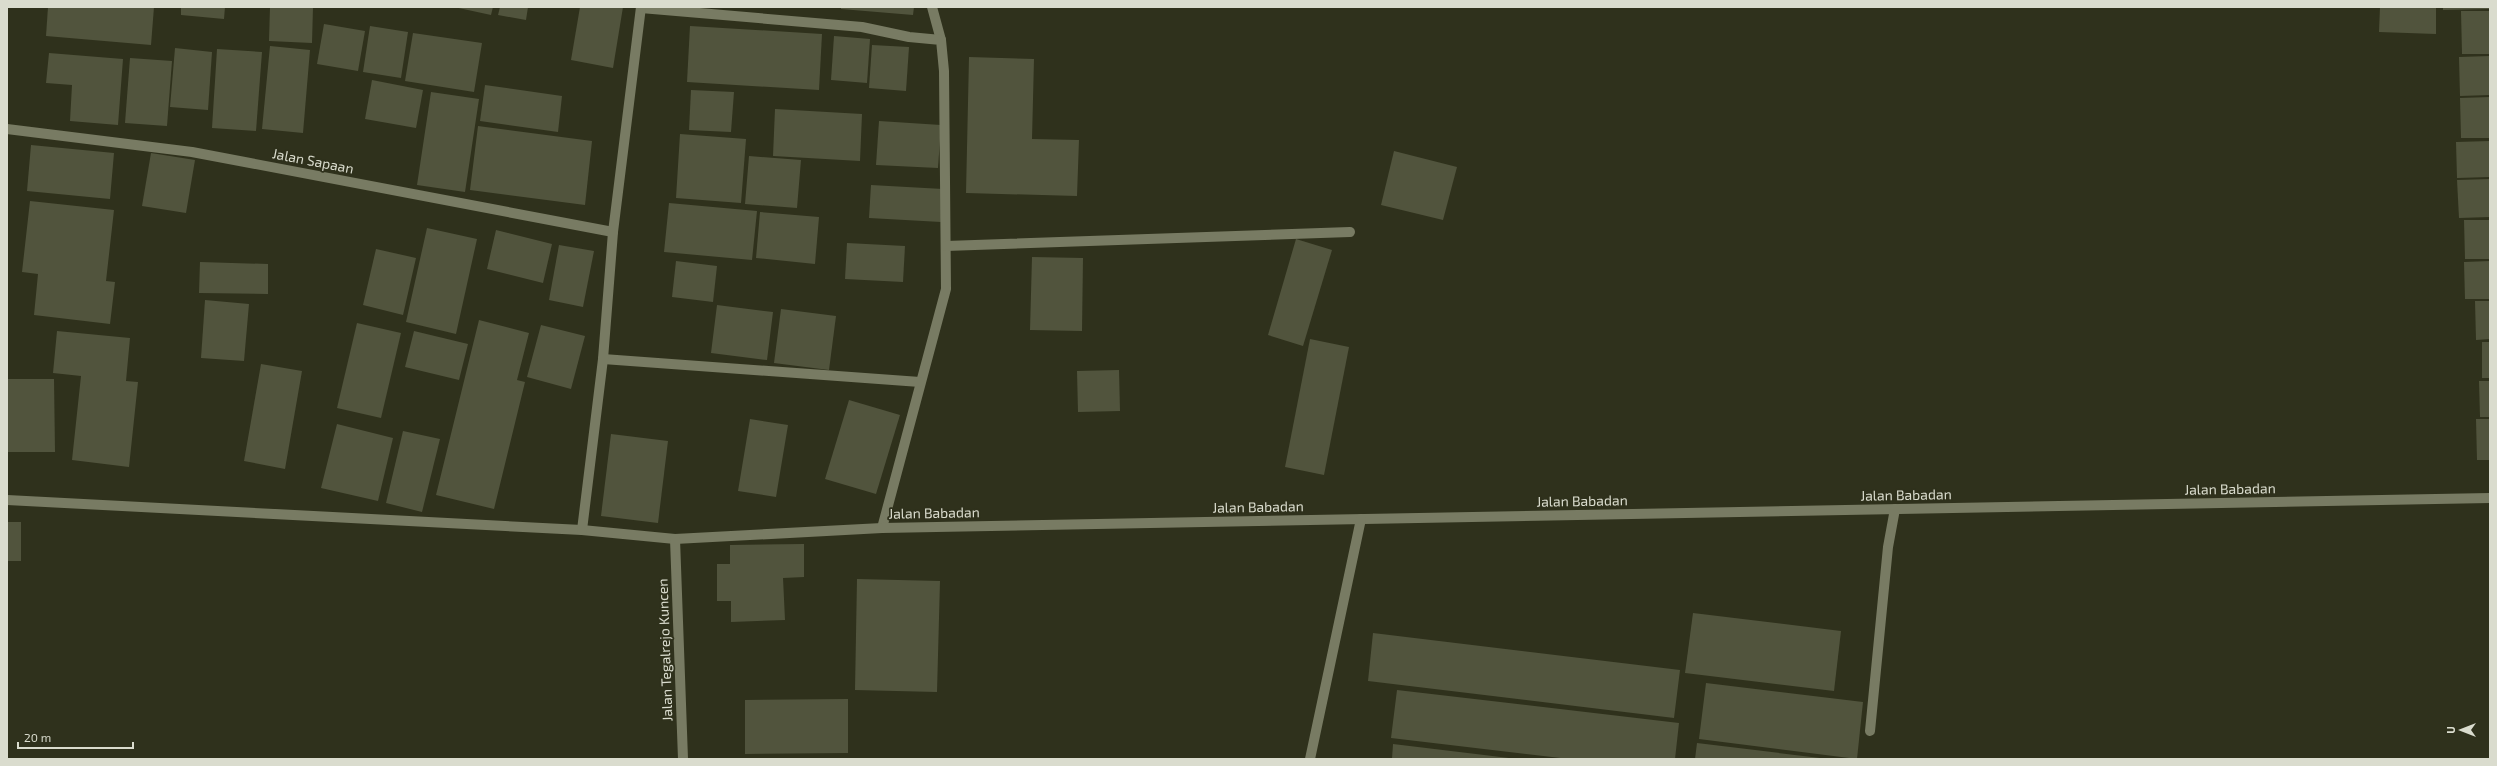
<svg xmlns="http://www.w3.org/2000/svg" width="2497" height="766" font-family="'Exo 2',sans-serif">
  <rect width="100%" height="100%" fill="#2f311c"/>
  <g fill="#51543d">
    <polygon points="48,7 154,7 151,45 46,36"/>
    <polygon points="181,7 225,7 224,19 181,15"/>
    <polygon points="270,7 313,7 312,43 269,41"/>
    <polygon points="454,7 493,7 491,15"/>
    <polygon points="500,7 528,7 526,20 498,15"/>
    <polygon points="580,7 623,7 613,68 571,60"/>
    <polygon points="841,7 914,7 913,15 841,9"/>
    <polygon points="2380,7 2436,7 2436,34 2379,32"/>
    <polygon points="2443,7 2490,7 2490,9 2443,10"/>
    <polygon points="2461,11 2490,11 2490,54 2462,54"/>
    <polygon points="324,24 365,31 358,71 317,64"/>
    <polygon points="370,26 408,32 401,78 363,72"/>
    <polygon points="690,26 822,34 819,90 687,82"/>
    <polygon points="413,33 482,43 474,92 405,81"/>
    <polygon points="834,36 870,39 867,83 831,80"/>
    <polygon points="872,45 909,47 906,91 869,88"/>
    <polygon points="270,46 310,50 303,133 262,129"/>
    <polygon points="175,48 212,52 208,110 170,107"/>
    <polygon points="217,49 262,52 256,131 212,128"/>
    <polygon points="49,53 123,59 118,125 70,121 72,85 46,83"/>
    <polygon points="2490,56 2490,95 2460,96 2459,57"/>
    <polygon points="969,57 1034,59 1032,139 1079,140 1077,196 966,193"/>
    <polygon points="130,58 172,61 167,126 125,123"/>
    <polygon points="372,80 423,90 416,128 365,119"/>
    <polygon points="485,85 562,96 558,132 480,121"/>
    <polygon points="691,90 734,92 731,132 689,130"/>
    <polygon points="431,92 479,99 465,192 417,185"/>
    <polygon points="2490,97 2490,138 2461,138 2460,98"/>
    <polygon points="775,109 862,114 860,161 773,156"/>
    <polygon points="879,121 941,125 938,168 876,165"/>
    <polygon points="478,126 592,141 585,205 470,190"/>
    <polygon points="680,134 746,139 741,203 676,198"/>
    <polygon points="2490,141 2490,177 2457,178 2456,142"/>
    <polygon points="31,145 114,153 110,199 27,191"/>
    <polygon points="1394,151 1457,167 1443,220 1381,205"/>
    <polygon points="151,153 195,160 186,213 142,206"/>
    <polygon points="749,156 801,160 797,208 745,204"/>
    <polygon points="2490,179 2490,217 2459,218 2457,180"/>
    <polygon points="871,185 943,189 941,222 869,218"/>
    <polygon points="30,201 114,210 106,281 115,282 110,324 34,315 38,274 22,272"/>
    <polygon points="669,203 757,211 752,260 664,252"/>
    <polygon points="760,212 819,217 815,264 756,258"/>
    <polygon points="2464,220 2490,220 2490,259 2465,259"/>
    <polygon points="427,228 477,239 456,334 406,322"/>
    <polygon points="496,230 552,244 543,283 487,269"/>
    <polygon points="1296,239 1332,250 1303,346 1268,335"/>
    <polygon points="847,243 905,246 903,282 845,279"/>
    <polygon points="559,245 594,251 583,307 549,300"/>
    <polygon points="376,249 416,258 403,315 363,305"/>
    <polygon points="1032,257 1083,258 1082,331 1030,330"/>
    <polygon points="676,261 717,266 713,302 672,297"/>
    <polygon points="2490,261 2490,299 2465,299 2464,262"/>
    <polygon points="200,262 268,264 268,294 199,293"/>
    <polygon points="205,300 249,304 244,361 201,358"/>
    <polygon points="2475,301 2490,301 2490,339 2476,340"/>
    <polygon points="717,305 773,312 767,360 711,353"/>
    <polygon points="781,309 836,316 829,370 774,363"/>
    <polygon points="479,320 529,333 517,380 525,382 494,509 436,495"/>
    <polygon points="357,323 401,333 381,418 337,408"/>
    <polygon points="541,325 585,336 571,389 527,377"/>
    <polygon points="57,331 130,338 126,381 138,382 129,467 72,460 81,376 53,373"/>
    <polygon points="414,331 468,344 459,380 405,367"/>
    <polygon points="1310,339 1349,347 1324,475 1285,467"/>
    <rect x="2482" y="342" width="8" height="36"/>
    <polygon points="261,364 302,371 285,469 244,461"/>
    <polygon points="1119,370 1120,411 1078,412 1077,371"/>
    <polygon points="7,379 54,379 55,452 7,452"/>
    <polygon points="2479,381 2490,381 2490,417 2480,417"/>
    <polygon points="849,400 900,415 876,494 825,479"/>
    <polygon points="750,419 788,425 776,497 738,491"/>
    <polygon points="2476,419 2490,419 2490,460 2477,460"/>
    <polygon points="337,424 393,438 378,501 321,488"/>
    <polygon points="403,431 440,439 422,512 386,503"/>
    <polygon points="611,434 668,441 658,523 601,516"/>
    <rect x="7" y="522" width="14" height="39"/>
    <polygon points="804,544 804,577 783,578 785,620 731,622 731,601 717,601 717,564 730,564 730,545"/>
    <polygon points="857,579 940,581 937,692 855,690"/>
    <polygon points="1693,613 1841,631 1834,691 1685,673"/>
    <polygon points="1373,633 1680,670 1674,718 1368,681"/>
    <polygon points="1706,683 1863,702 1857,759 1699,739"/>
    <polygon points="1397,690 1679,723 1675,759 1569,759 1391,738"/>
    <polygon points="848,699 848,753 745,754 745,700"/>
    <polygon points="1697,743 1820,758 1820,759 1695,759"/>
    <polygon points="1393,744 1509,758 1508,759 1392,759"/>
  </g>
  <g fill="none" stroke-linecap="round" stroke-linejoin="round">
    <g stroke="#787b63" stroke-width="10">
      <polyline points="932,7 941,40"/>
      <polyline points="641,8 862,27 909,37 941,40 944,71 946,289 882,528"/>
      <polyline points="7,129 192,152 613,232"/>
      <polyline points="946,246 1350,232"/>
      <polyline points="603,359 920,382"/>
      <polyline points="7,500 582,530 675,539 882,528 2490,498"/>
      <polyline points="582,530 603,359 613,232 641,7"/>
      <polyline points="675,539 683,759"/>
      <polyline points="1870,731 1888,547 1895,509"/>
      <polyline points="1310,759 1361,519"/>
    </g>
  </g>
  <g text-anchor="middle" stroke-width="3.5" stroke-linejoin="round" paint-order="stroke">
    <g font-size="14" fill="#dadcce" stroke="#2f311c">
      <text transform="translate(313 161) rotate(11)" y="5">Jalan Sapaan</text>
      <text transform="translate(2230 489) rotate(-1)" y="5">Jalan Babadan</text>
      <text transform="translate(1906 495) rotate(-1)" y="5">Jalan Babadan</text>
      <text transform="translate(1582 501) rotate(-1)" y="5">Jalan Babadan</text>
      <text transform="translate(1258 507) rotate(-1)" y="5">Jalan Babadan</text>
      <text transform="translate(934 513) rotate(-1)" y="5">Jalan Babadan</text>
      <text transform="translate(665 650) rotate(-92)" y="5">Jalan Tegalrejo Kuncen</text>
    </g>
  </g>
  <rect width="2497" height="766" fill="none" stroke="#dadcce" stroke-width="16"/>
  <g transform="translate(2461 730) rotate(270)" stroke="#2f311c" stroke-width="3" paint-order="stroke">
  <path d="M0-3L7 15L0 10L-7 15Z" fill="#dadcce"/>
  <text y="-6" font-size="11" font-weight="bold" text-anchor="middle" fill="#dadcce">U</text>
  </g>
  <path d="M18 742v6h115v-6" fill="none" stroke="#dadcce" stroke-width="2"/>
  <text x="24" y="742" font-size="12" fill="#dadcce" stroke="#2f311c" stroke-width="3" paint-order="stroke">20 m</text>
</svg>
